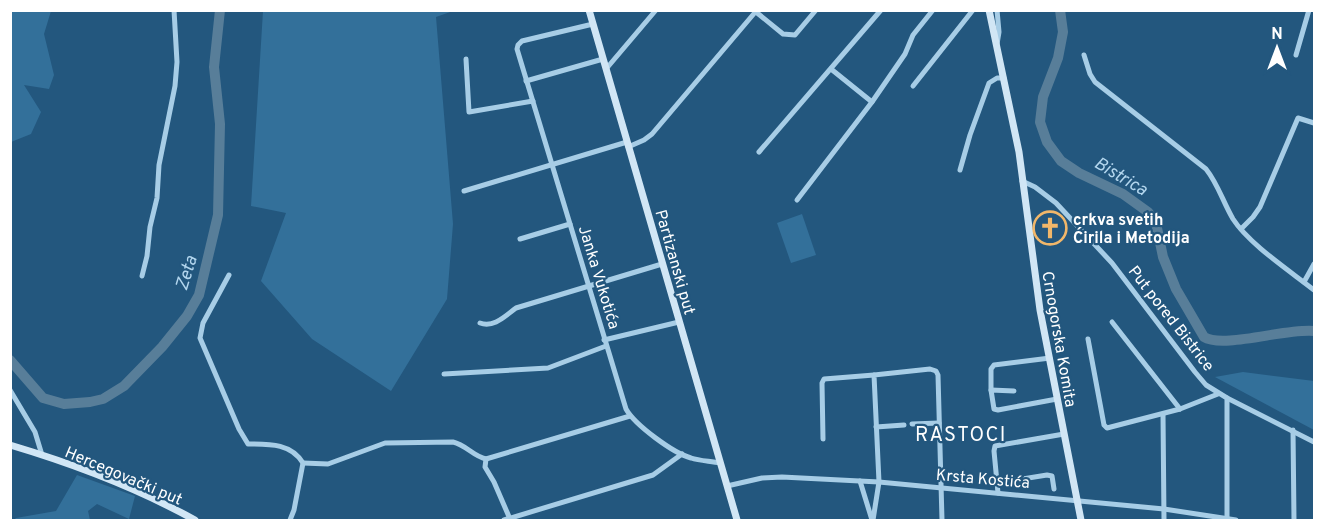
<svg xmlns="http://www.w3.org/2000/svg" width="1325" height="531" font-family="Overpass,sans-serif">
  <rect width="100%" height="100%" fill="#23577e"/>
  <g fill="#33709a">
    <polygon points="11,10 51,11 44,34 54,75 49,89 24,85 41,112 31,134 11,142"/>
    <polygon points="263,11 453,11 436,17 453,224 447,299 391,391 312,339 261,281 286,213 251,206"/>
    <polygon points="802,214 816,255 791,263 777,223"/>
    <polygon points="1243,372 1314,381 1314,430 1215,377"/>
    <polygon points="77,475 135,496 129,519 97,504 88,511 90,520 14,520 16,518 56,511"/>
  </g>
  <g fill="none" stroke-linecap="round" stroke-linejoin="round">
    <g stroke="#587e99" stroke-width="10">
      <path d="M 1060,10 L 1063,32 L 1058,58 L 1043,97 L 1040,122 L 1047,142 L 1061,161 L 1079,173 L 1123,194 L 1148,212 L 1156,223 L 1163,257 L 1176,289 L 1204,337 C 1223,349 1286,328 1314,331"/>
      <polyline points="10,360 43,398 64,404 90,402 103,399 124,386 162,347 187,316 199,295 218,215 220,124 214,67 220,10"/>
    </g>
    <g stroke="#a7cde6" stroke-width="5">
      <polyline points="756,12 783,34 795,35 816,10"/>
      <path d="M 593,24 L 522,41 L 518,45 L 517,49 L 626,409 C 635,425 673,453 691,458 C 700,461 711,461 720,463"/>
      <polyline points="997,44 999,32 997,10"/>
      <path d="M 1084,55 L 1090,74 L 1095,82 L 1206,169 C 1218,184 1223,202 1233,219 C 1249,244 1290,271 1314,290"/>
      <polyline points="1296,55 1309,10"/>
      <polyline points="466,59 469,112 533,101"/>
      <polyline points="606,69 656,10"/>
      <polyline points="831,69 872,102"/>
      <polyline points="526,81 603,59"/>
      <polyline points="913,86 973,10"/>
      <polyline points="628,147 644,140 652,134 757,10"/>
      <polyline points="759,152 881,10"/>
      <polyline points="960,170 970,135 989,83 997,78 1004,78"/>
      <polyline points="1022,181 1035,187 1056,203 1112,263 1195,372 1206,385 1227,398 1227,520"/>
      <polyline points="464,191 627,142"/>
      <polyline points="797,200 872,102 905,54 913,35 933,10"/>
      <polyline points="1241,229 1253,217 1260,207 1298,118 1314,123"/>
      <polyline points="520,239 570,224"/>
      <path d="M 229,275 L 203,323 L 200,338 L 239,429 L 248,444 C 269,444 291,443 303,463 L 294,510 L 290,520"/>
      <polyline points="142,276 147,256 150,227 157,198 159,165 175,86 177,62 174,10"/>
      <polyline points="1304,282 1314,264"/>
      <polyline points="1112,322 1180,409"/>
      <path d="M 480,323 C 494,328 505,316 516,308 L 662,264"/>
      <polyline points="1088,339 1104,425 1107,428 1180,409 1218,394"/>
      <polyline points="604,340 679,322"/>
      <polyline points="444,374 548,368 606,346"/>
      <polyline points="10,390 35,432 42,455"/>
      <polyline points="991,390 991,369 994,365 1050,358"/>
      <polyline points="1014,391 991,390 994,409 998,410 1057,399"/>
      <polyline points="1227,398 1314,442"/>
      <polyline points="1163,414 1164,520"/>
      <polyline points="912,424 939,423"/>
      <polyline points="876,427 904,425"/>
      <polyline points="1293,430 1294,520"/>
      <polyline points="823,439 822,383 824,379 874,375"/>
      <polyline points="486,459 485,467 494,482 510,519"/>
      <path d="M 303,463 L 328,464 L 385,443 L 453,442 C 466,445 473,456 486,459 L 630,416"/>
      <polyline points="860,481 872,520"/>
      <polyline points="997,483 1047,475 1052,476 1054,489"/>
      <polyline points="727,486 762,478 782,477 879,482 1164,509 1236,520"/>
      <polyline points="998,493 994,451 995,446 1064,434"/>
      <polyline points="504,520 653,475 682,454"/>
      <polyline points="873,520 879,482 874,375 930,369 936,371 938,375 942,520"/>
    </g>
    <g stroke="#d1e6f5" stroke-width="7">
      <polyline points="589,10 737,520"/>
      <polyline points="989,10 1019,152 1040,310 1081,520"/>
      <path d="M 10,445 C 74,464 137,488 195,520"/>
    </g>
  </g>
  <defs>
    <g id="church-ring" transform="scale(1.725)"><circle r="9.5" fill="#23577e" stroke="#f1b76a" stroke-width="1.5"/><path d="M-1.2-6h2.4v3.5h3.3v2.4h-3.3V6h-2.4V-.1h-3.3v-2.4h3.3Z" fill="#f1b76a"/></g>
  </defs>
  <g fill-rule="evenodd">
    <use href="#church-ring" x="1050" y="228"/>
  </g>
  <g text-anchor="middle" stroke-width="4.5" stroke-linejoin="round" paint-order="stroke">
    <g font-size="16" font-weight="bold" fill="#fff" stroke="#23577e" text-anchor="start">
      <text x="1073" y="225">crkva svetih<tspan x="1073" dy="18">Ćirila i Metodija</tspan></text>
    </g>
    <g font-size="16" fill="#fff" stroke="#23577e">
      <text transform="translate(676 262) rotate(74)" y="6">Partizanski put</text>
      <text transform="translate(600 277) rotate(73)" y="6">Janka Vukotića</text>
      <text transform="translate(1172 318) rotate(52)" y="6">Put pored Bistrice</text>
      <text transform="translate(1060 339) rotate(80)" y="6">Crnogorska Komita</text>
      <text transform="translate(124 475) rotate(23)" y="6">Hercegovački put</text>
      <text transform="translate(983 478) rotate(5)" y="6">Krsta Kostića</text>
    </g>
    <g font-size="18" font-style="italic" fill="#b3d6ee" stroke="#23577e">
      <text transform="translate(1121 176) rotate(31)" y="6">Bistrica</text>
      <text transform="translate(186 273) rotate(-73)" y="6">Zeta</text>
    </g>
    <g font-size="20" letter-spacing="1.5" fill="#fff" stroke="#23577e">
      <text x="961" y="441">RASTOCI</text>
    </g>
  </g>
  <rect width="1325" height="531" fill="none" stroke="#ffffff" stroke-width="24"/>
  <g transform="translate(1277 48)" stroke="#23577e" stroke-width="4.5" paint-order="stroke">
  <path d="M0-4.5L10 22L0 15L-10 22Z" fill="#ffffff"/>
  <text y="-9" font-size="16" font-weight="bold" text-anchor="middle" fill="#ffffff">N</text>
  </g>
</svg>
